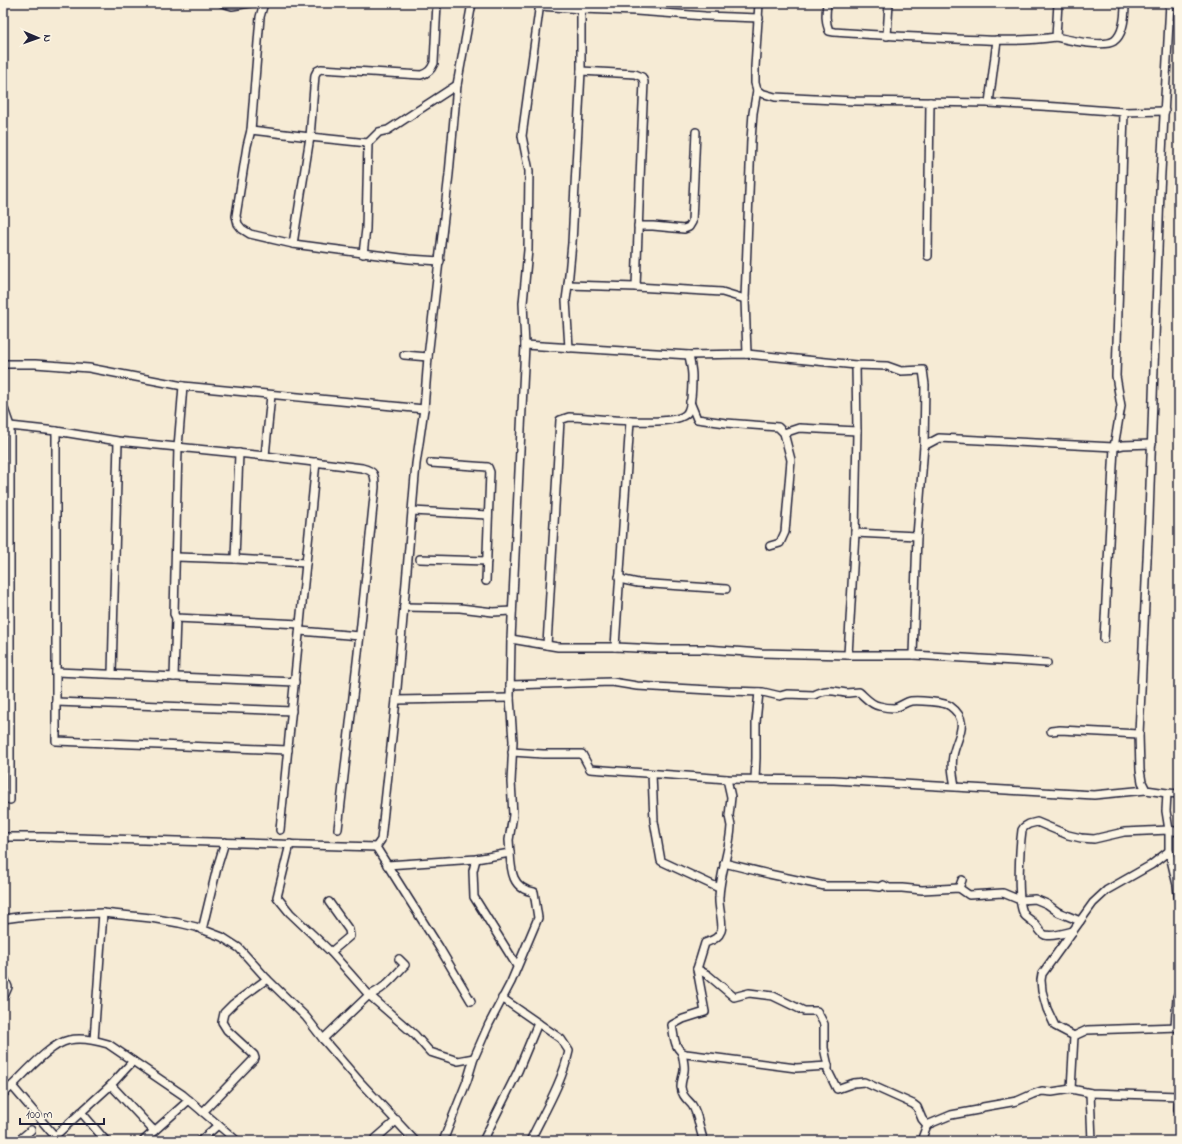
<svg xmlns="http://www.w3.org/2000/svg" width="1182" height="1144" font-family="'Indie Flower',sans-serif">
  <rect width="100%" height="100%" fill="#f6ebd5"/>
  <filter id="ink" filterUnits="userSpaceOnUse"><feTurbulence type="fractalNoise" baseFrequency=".025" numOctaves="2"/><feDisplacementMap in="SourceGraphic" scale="8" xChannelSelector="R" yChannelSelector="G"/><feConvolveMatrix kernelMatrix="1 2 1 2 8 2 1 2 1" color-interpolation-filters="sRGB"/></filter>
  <g filter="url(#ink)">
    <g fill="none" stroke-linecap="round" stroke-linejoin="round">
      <g stroke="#22223b" stroke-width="10">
        <g id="minor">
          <polyline points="222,3 232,6 250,3"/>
          <polyline points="264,3 260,17 251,130 247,146 236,216 238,224 242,229 250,234 293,244 409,259 440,261"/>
          <path d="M 827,3 C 826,13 825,21 829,31 L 834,32 C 874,35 915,37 956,39 C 989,40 1023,42 1056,37 L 1058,3"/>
          <polyline points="1170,3 1160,191 1149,516 1139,734 1140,770 1142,782 1146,790 1167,793 1179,794"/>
          <polyline points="540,6 581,9 636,11 705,16 759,18"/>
          <polyline points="887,36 889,3"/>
          <path d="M 1056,37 C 1070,40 1103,48 1114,41 C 1124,34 1125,13 1125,3"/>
          <polyline points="581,71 635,74 642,77 644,82 642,126 636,287"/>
          <polyline points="757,90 761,93 775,97 854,101 989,103 1058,107 1124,112"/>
          <polyline points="989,103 997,40"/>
          <polyline points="251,130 310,137 368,143"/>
          <polyline points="638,226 653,226 684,229 689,227 692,222 696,132"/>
          <path d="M 293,244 L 310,137 L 315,75 L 317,71 L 321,69 L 421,75 C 428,73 431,70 434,63 L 437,3"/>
          <polyline points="363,254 366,229 368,143 379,132 388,130 457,85"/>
          <polyline points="928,256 930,102"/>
          <polyline points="568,285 572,243 581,71 581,9"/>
          <polyline points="525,345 689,355 747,354 856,365 887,366 901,371 923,370 925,385 924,446 917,536 913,655 1047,663"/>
          <polyline points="569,348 566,300 568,285 636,287 722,292 745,299"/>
          <polyline points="747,354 745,299 751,140 753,113 757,90 755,83 755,67 759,3"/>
          <polyline points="404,355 428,357"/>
          <polyline points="3,364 35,364 89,368 183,386 424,409"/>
          <polyline points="183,386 178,447 174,614 176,618 300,624 316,462"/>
          <polyline points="690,402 697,419 726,423 778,427 784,433 791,460 785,532 780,543 770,546"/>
          <polyline points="3,406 10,426 10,800"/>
          <path d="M 10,426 L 56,431 L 118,441 L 265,456 L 362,468 C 375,471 375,475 375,487 L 358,653 L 338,829"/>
          <polyline points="56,431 56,741 288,750"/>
          <polyline points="784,433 799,428 857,431"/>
          <polyline points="924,446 939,438 1114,447 1123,445 1152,444"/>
          <polyline points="265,456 271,395"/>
          <polyline points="431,463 488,467 490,472 486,581"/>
          <polyline points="412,511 488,515"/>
          <polyline points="855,533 917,536"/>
          <polyline points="176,557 235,559 306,563"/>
          <polyline points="235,559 239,453"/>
          <polyline points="420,559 487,561"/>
          <polyline points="619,577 624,580 638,583 726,589"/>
          <polyline points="404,607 460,608 493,612 512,611"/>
          <polyline points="300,631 360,636"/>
          <polyline points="511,639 558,647 615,647 659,649 706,649 760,653 848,655 913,655"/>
          <polyline points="1104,639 1114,447 1121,406 1116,376 1124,112 1165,111"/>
          <path d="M 547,645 L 560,420 L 569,417 C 590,417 675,429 687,413 C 692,406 692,385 692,376 C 692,369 690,362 689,355"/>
          <polyline points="615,647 630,421"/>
          <polyline points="848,655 855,533 857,431 856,365"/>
          <polyline points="56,672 295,682"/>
          <polyline points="112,674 118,441"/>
          <polyline points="174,677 176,618"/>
          <path d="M 510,685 L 612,682 L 637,686 L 728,691 L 763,692 L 780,696 L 787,694 L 814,695 C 827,688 833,691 846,693 C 850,693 855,692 859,692 C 864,696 871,705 879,706 C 883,707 890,708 894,708 C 900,707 905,702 911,701 C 918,700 945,702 950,706 C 972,722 956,737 953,756 C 951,766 953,776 955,786"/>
          <polyline points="396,700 510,698"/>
          <polyline points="56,702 292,711"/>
          <polyline points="1051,731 1060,730 1139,734"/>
          <polyline points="512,752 543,754 582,754 590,769 727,779 834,780 1094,795 1146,790"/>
          <polyline points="652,774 654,821 661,861 719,888"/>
          <path d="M 727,779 L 731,797 L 729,816 L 731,826 C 730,850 720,873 719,897 C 718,907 724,924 721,931 C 718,939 712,940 705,943 L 697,969 L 705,1012 L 683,1019 L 672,1025 C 674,1035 674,1051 686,1054 L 796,1068 L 828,1066 L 828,1071 L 837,1089 L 854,1083 L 864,1082 L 913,1104 L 917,1107 L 922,1119 L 927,1125 L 921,1141"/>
          <polyline points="755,779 756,758 756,722 759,692"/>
          <polyline points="1167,793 1166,811 1169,830 1169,851 1177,885 1179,904"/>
          <polyline points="280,830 300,624"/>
          <polyline points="3,837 43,837 376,847 381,840 396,700 416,464 424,409 428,357 449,174 457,85 472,3"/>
          <polyline points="290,844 277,897 290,913 331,952 369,995 415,1035 430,1052 458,1061 474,1058"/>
          <polyline points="376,847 439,947 471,1001"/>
          <polyline points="476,859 473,871 474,897 517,966"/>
          <polyline points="724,863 769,874 825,886 869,886 880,887 883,885 889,888 902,888 922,890 959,888 969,895 1003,893 1020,900 1035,899 1047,904 1058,912 1080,921"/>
          <polyline points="387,865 476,859 510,853 509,840 513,815 511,782 513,741 510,698 511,639 525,345 523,303 528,250 529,171 522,136 540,3"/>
          <polyline points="959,888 962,880"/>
          <polyline points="329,902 349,930 350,936 331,952"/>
          <polyline points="3,919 18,917 42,915 103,913 151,918 179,923 196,927 222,937 239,948 267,979 306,1017 323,1039 361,1083 415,1141"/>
          <polyline points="202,930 217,868 225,842"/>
          <path d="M 1073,931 C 1065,933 1054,937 1045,935 C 1040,933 1039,928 1035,924 C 1032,920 1026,918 1024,914 C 1016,902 1020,845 1022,830 L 1024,827 L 1029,824 L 1037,822 L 1068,835 L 1081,838 L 1094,839 L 1124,832 L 1169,830 L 1179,832"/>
          <polyline points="697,969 708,975 734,997 749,993 773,996 804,1011 817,1011 824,1024 824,1048 828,1066"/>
          <polyline points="3,976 8,987 5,994 3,997"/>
          <polyline points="1179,992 1177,997 1175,1027 1179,1029"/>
          <path d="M 502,998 L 561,1039 L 569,1051 C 562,1083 544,1112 530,1141"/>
          <polyline points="1074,1036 1087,1030 1179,1027"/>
          <path d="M 323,1039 L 369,995 C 384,990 394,976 405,965 L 399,959"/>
          <polyline points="94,1040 103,913"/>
          <path d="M 682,1053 C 683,1059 685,1066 684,1071 C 683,1077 681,1081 681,1087 C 682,1096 687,1099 692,1105 C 699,1115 699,1130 704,1141"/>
          <polyline points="111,1085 154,1131"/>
          <polyline points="12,1086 59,1141"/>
          <polyline points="1071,1089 1074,1036 1055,1026 1047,1009 1042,991 1041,980 1042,974 1093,903 1107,890 1151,865 1169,851"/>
          <polyline points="1090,1093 1092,1141"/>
          <path d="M 3,1094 C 20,1080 48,1044 69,1040 C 82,1037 95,1040 108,1044 L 183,1095 L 203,1112"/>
          <polyline points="1178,1109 1179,1092"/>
          <polyline points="81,1112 106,1141"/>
          <polyline points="927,1125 951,1115 978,1110 983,1107 1017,1101 1033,1094 1042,1091 1052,1092 1071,1089 1091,1093 1179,1096"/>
          <polyline points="55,1136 111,1085 133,1061"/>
          <polyline points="18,1141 31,1130"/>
          <polyline points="143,1141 189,1100"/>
          <polyline points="200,1141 218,1125"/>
          <polyline points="237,1141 203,1112 255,1058 254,1055 227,1030 222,1022 224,1013 233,1004 267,979"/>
          <polyline points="373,1141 397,1120"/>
          <path d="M 443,1141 L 467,1081 L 474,1058 L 489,1024 L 511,982 L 538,918 L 534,892 C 512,889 511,871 510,853"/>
          <polyline points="483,1141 518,1071 538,1023"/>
        </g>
      </g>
      <use href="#minor" stroke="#fcf5e5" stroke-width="7"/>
    </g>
  </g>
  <rect width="1182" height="1144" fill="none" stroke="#fcf5e5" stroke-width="16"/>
  <rect x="8" y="8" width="1166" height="1128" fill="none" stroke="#22223b" stroke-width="1.5" filter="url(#ink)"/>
  <g transform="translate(38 38) rotate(92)" stroke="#fcf5e5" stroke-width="3" paint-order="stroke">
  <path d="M0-3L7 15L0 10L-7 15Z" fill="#22223b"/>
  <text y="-6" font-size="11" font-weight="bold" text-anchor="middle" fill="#22223b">N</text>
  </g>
  <path d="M20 1118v6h84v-6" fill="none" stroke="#22223b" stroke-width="2"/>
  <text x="26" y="1118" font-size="12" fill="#22223b" stroke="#fcf5e5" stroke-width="3" paint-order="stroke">100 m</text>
</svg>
